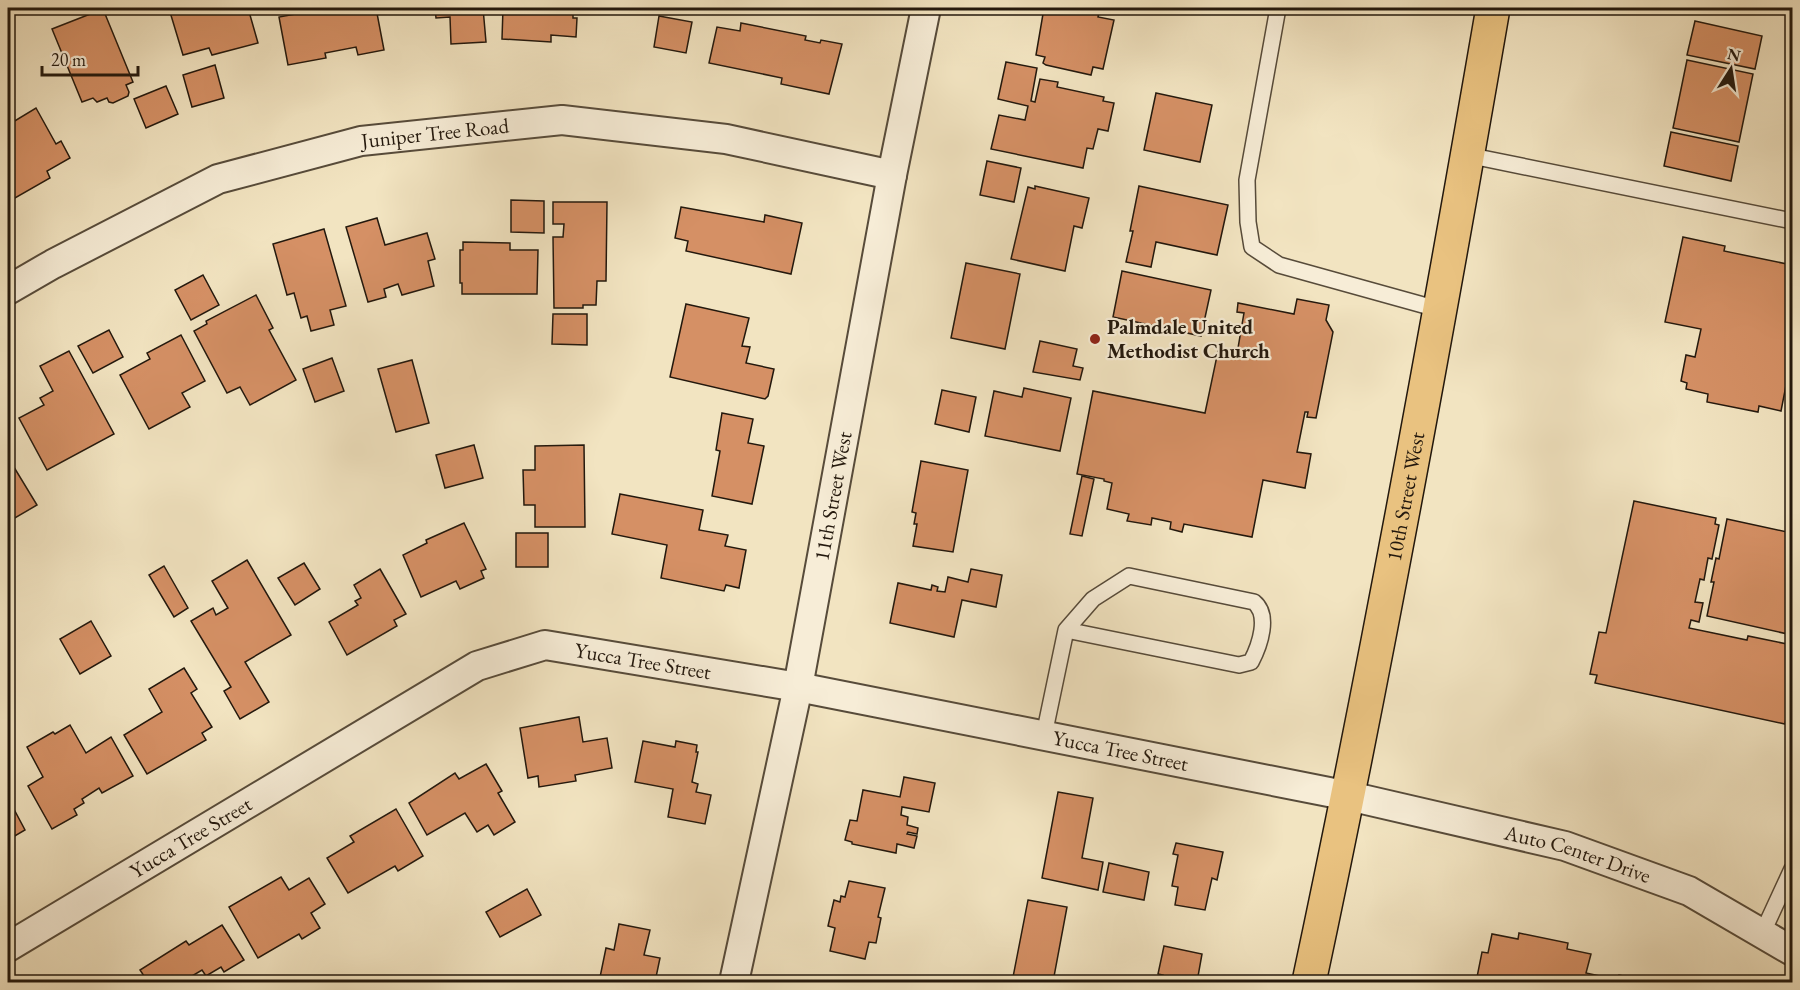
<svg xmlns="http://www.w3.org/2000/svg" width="1800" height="990" font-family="'EB Garamond',serif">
  <rect width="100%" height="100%" fill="#f2e4c1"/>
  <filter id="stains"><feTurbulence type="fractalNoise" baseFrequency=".00333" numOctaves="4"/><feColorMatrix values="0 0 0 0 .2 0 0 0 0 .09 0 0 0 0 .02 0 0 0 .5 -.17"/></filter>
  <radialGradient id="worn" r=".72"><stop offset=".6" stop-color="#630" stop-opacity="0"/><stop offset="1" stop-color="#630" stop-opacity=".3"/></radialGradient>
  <g fill="#d59065" stroke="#23180d" stroke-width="1.5">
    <polygon points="185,8 248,8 258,43 212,55 209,48 183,55 170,12"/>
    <polygon points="311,8 311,11 330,8 376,8 384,50 358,55 356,47 325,53 326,58 288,65 279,17 296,14 295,11"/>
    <polygon points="406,8 483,8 486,42 451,44 450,17 436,18 435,8 406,10"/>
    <polygon points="503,8 573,8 573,18 577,18 576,37 551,35 551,42 502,39"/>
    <polygon points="652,8 679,8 679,12"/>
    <polygon points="1044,8 1100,8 1098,17 1114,20 1103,69 1093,67 1091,75 1046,65 1043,63 1045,57 1036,55"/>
    <polygon points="103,9 133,82 126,85 129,92 128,96 113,103 109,102 107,98 97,102 93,98 82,102 52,29"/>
    <polygon points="659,16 692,22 686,53 654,47"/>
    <polygon points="1695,21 1762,36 1755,69 1687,55"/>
    <polygon points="741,23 806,36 805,40 820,43 821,40 842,44 829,94 781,84 782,78 709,63 717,27 740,31"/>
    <polygon points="1687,60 1753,74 1739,142 1673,128"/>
    <polygon points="1006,62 1037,68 1031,101 1035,102 1040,79 1058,82 1057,87 1104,97 1103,101 1114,103 1108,131 1098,129 1093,149 1087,148 1083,168 991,149 999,115 1025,120 1028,106 998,99"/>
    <polygon points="215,65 224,98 192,107 183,75"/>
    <polygon points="166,86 178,114 146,128 134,99"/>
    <polygon points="1156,93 1212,105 1200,162 1144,150"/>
    <polygon points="36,108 56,144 61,141 70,158 47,171 50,178 8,202 8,125"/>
    <polygon points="1671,132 1738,146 1731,181 1664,166"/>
    <polygon points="987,161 1021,168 1014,202 980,195"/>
    <polygon points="1035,186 1089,198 1082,228 1074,226 1065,271 1011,259 1028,187 1035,189"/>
    <polygon points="1139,186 1228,205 1217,255 1156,242 1151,267 1126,262 1133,231 1130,231"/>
    <polygon points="511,200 544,201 544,233 511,232"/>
    <polygon points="553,202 607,202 606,281 597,281 596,305 583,305 583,308 554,308 553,237 563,237 564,224 553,224"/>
    <polygon points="681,207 764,222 765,215 802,223 791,274 686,251 688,241 675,238"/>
    <polygon points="377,218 385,245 427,233 435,259 428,261 434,286 402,295 398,284 384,289 386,297 368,302 346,227"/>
    <polygon points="324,229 346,306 330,310 334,325 311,331 307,316 301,318 294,293 287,295 273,244"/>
    <polygon points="1683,237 1725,246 1724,251 1792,265 1792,355 1781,411 1759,406 1758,412 1707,402 1708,394 1686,389 1687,383 1681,381 1686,355 1695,357 1701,329 1665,322"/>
    <polygon points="463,242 510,243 510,250 538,250 537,294 462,294 462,283 460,283 460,250 463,250"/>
    <polygon points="966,263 1020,274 1005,349 951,338"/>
    <polygon points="1122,271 1211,290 1201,336 1113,317"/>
    <polygon points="203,275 219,305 191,320 175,290"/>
    <polygon points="256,295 273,328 269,330 296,380 250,405 240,387 227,393 194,331 207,324 206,321"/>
    <polygon points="1297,299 1329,305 1326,320 1333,332 1316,418 1307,417 1308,412 1305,412 1297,452 1311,454 1305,488 1263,480 1252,537 1184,524 1182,532 1170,529 1171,522 1152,518 1151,525 1127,521 1129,514 1107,509 1112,483 1104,481 1104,479 1077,474 1093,391 1205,413 1218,351 1237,354 1244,313 1237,312 1238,303 1294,314"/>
    <polygon points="686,304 749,318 742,346 750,347 746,363 774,369 768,396 765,399 670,377"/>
    <polygon points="553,314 587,314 587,345 552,344"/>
    <polygon points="109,330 123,357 93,373 78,346"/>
    <polygon points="181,335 205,381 182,393 190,407 149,429 120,375 150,359 147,353"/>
    <polygon points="1040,341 1077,349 1073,366 1083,368 1080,380 1033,372"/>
    <polygon points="69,351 114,434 47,470 19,418 44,405 40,398 53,391 40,366"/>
    <polygon points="332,358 344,391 315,402 303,369"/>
    <polygon points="412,360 429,423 396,432 378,369"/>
    <polygon points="1024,388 1071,398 1060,451 985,436 994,391 1022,397"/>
    <polygon points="942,390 976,397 969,432 935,424"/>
    <polygon points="722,413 753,419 748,443 764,446 752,504 712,496 720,451 716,450"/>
    <polygon points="474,445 483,478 445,488 436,455"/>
    <polygon points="584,445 585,527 535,527 535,505 524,505 523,470 535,470 535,446"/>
    <polygon points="8,447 13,457 9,459 37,505 8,522"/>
    <polygon points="921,461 968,470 953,552 913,546 917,524 914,524 916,513 912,512"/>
    <polygon points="1082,476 1094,479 1082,536 1070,534"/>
    <polygon points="620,494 703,510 699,530 728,535 725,546 746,550 739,588 726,585 724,591 661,578 667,545 612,534"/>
    <polygon points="1634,501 1716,518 1715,524 1719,525 1712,559 1708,558 1704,580 1700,579 1695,602 1703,603 1699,622 1691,620 1689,628 1747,640 1748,636 1792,645 1792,690 1785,724 1595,683 1597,675 1590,674 1599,632 1606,633"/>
    <polygon points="1727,519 1792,533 1792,635 1707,616 1714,582 1711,582 1716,558 1719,559"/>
    <polygon points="464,523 486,569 481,571 484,578 460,589 456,581 421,597 403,555 427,543 426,540"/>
    <rect x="516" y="533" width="32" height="34"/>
    <polygon points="247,560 291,635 245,662 269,702 240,719 224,691 231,687 191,621 213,608 216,615 228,608 212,581"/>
    <polygon points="304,563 320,589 295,605 278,578"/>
    <polygon points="164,566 188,608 174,617 149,575"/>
    <polygon points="380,569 406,614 394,620 397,626 347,655 329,622 358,605 355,601 361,598 354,585"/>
    <polygon points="971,569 1002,575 996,607 962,600 954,637 890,623 898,583 931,590 932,585 938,587 937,591 945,592 948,577 968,582"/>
    <polygon points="91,621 111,656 80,674 60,639"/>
    <polygon points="184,668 197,689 191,693 212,727 202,733 206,740 147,774 124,735 162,712 149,689"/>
    <polygon points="579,717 583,742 607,738 612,768 575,775 576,781 539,787 538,776 528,778 520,728"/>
    <polygon points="70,725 86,753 111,737 133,776 102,793 99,788 82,799 84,803 74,809 77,815 52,829 28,786 43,777 27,747 53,732 55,734"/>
    <polygon points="643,741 675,747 676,741 697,745 696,752 698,752 692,782 698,784 696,792 711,795 705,824 668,817 673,789 635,782"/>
    <polygon points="486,764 502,791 498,793 515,822 494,835 488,825 477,832 465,813 427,835 409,803 455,773 459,779"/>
    <polygon points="904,777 935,783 929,812 902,807 901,815 908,817 907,825 918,828 917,834 908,832 907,834 917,836 914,848 897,844 896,853 852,844 852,842 845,840 850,820 857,821 863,790 900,797"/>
    <polygon points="1058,792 1093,798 1082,858 1103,862 1098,890 1042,878"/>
    <polygon points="8,798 25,830 8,840"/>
    <polygon points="396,809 423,856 398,871 395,866 348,893 327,858 354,842 350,836"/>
    <polygon points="1176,843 1223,852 1217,880 1212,878 1205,910 1175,905 1178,887 1172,886 1178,855 1173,854"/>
    <polygon points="1109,863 1149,872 1144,900 1103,892"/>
    <polygon points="281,877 289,890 309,878 325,904 311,913 320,928 302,939 299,934 258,958 229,907"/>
    <polygon points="849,881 885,888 878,917 881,918 876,943 869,942 865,959 830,951 835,928 828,926 834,900 840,902 841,896 845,897"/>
    <polygon points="527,889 541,915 500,937 486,912"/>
    <polygon points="1028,900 1067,907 1053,982 1013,977"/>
    <polygon points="619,924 650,930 644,955 660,958 655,982 599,982 606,948 614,950"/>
    <polygon points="222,925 244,960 224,972 221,967 206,976 202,970 182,982 148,982 140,970 186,941 189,945"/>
    <polygon points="1519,933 1568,943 1567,949 1591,954 1586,973 1618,980 1619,975 1656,982 1476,982 1482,952 1488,953 1492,934 1518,939"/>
    <polygon points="1164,946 1202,954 1197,982 1156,982 1157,977 1162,978 1163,975 1158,974"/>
  </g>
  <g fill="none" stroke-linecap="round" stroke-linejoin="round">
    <g stroke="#574b3a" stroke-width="18">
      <g id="lane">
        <polyline points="1278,8 1247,180 1248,222 1252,247 1279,265 1441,310"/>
        <polyline points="1467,155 1792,221"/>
        <path d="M 1044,735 L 1066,630 L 1093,599 L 1129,576 L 1254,602 C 1270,615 1260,645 1251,662 L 1239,665 L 1066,630"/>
        <polyline points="1762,934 1792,869"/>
      </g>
    </g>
    <g stroke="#574b3a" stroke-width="32">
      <g id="street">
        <path id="s1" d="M 8,290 L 53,264 L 218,179 L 361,141 L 562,120 L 726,139 L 892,175"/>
        <path id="s2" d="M 8,947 L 477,666 L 545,645 L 798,687 L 1349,796 L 1565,846 L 1689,891 L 1792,951"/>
        <path id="s3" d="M 734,982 L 798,687 L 892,175 L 926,8"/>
      </g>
    </g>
    <g stroke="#23180d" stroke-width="36">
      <g id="primary">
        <path id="s4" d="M 1309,982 C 1378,659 1437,333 1493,8"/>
      </g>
    </g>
    <use href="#lane" stroke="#f7edd7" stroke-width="15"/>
    <use href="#street" stroke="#f7edd7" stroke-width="28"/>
    <use href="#primary" stroke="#e9c280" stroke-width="33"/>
  </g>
  <circle fill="#8f2418" stroke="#f7edd7" stroke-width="2" cx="1095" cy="339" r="6"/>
  <g text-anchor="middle" stroke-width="4.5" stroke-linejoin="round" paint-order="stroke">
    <g font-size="21" fill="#23180d" stroke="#f7edd7">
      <text dy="7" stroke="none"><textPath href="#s1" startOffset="460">Juniper Tree Road</textPath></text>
      <text dy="7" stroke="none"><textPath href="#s3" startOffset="496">11th Street West</textPath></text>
      <text dy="7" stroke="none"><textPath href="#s4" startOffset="495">10th Street West</textPath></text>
      <text dy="7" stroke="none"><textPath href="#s2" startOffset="717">Yucca Tree Street</textPath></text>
      <text dy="7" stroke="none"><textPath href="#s2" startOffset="1203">Yucca Tree Street</textPath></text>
      <text dy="7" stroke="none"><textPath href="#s2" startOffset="213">Yucca Tree Street</textPath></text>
      <text dy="7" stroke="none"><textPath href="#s2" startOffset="1672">Auto Center Drive</textPath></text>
    </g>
    <g font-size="21" font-weight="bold" fill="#23180d" stroke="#f7edd7" text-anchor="start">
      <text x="1107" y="334">Palmdale United<tspan x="1107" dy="24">Methodist Church</tspan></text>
    </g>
  </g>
  <rect width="1800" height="990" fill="none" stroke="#f2e4c1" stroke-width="30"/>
  <rect x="9" y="9" width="1782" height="972" fill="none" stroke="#23180d" stroke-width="3"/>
  <rect x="15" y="15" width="1770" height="960" fill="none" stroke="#23180d" stroke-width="1.5"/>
  <g transform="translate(1731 69) rotate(12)" stroke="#f7edd7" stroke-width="4.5" paint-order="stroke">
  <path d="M0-4.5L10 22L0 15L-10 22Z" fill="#23180d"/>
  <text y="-9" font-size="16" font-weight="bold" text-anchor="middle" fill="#23180d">N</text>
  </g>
  <path d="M42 66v9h96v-9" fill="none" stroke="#23180d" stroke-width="3"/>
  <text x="51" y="66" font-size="18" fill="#23180d" stroke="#f7edd7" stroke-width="4.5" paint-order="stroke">20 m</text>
  <rect width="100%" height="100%" filter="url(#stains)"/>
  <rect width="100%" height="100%" fill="url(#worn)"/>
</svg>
